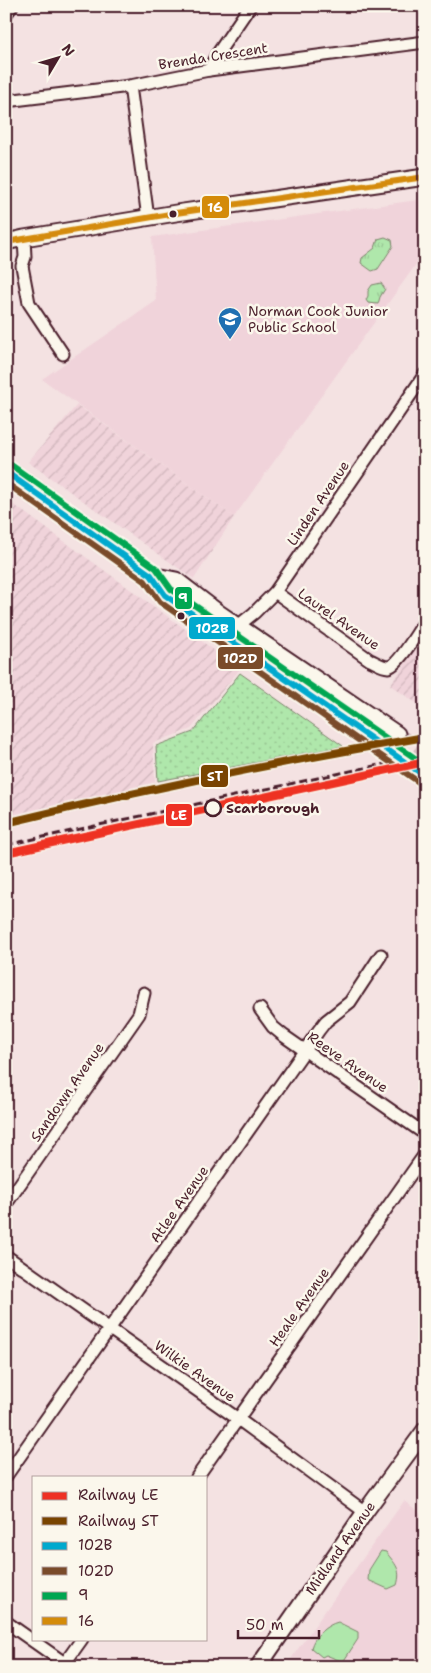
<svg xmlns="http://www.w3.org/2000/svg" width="431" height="1673" font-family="'Shantell Sans',sans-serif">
  <defs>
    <pattern id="industrial-furrows" width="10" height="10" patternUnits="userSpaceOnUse" patternTransform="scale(1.25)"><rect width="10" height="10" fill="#f0d3da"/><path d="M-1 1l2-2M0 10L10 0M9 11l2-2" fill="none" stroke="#cfb5bb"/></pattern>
    <pattern id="grass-dots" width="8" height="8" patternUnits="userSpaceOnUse" patternTransform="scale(1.25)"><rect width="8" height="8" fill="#afe7ab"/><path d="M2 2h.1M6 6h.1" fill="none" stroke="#98c693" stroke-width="1.8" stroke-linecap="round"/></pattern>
    <pattern id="park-tufts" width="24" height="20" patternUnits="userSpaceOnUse" patternTransform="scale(1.25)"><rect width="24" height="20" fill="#afe7ab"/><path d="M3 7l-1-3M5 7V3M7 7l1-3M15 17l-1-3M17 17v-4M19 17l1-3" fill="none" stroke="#98c693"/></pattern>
  </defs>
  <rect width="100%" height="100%" fill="#f4e2e2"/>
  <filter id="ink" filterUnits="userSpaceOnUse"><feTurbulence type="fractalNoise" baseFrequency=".02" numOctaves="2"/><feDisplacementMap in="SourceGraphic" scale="10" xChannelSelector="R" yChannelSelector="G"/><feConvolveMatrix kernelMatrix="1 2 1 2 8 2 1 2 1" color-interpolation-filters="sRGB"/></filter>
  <g filter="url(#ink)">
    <g fill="#f0d3da">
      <polygon points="425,199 425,252 234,517 42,379 156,301 152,237"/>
      <polygon points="404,1501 425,1516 425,1667 285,1667"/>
    </g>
    <g fill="url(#industrial-furrows)">
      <polygon points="77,405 234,517 194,579 28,462"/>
      <polygon points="6,499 240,669 191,729 153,743 155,782 6,816"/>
      <polygon points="425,637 425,709 390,685"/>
    </g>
    <polygon fill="url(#grass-dots)" stroke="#7c836b" points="240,673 343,746 158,781 156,746 193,732"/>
    <g fill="url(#park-tufts)" stroke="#7c836b">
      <polygon points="385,237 392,240 393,246 378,269 372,271 361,263 362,258 375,248 378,239"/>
      <polygon points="381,283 385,289 380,297 378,304 368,303 366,300 368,296 368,291 372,285"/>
    </g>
    <g fill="#afe7ab" stroke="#7c836b">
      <path d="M 381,1551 L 386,1552 C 395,1564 402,1569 397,1585 L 388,1589 L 368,1580 L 369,1570 Z"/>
      <path d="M 338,1622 L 358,1632 L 358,1639 L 343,1662 L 326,1655 L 322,1657 L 311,1648 C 314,1636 326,1625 338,1622 Z"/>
    </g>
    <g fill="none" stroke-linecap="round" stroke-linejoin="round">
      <g stroke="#d2bbbd" stroke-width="15" stroke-dasharray="15 8" stroke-linecap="butt">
        <polyline points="397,734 425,754"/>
        <polyline points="371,739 424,775"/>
      </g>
      <g stroke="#4a1f2b" stroke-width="15">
        <g id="minor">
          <polyline points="6,14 12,6"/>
          <polyline points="209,70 216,56 250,6"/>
          <polyline points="130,86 148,218"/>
          <polyline points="6,101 130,86 209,70 425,42"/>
          <polyline points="24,238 25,257 22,266 29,303 63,354"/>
          <path d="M 275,592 L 370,660 C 375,662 382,667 388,667 C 398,666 419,630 425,621"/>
          <polyline points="224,637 254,613 275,592 425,374"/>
          <polyline points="260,1009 273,1027 284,1036 425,1134"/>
          <polyline points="6,1204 139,1014 144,993"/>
          <polyline points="6,1256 238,1419 365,1512"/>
          <polyline points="6,1476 319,1030 326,1021 350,1002 381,955"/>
          <polyline points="197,1477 425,1154"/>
          <polyline points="6,1622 70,1667"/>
          <polyline points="62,1667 82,1639"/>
        </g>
      </g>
      <g stroke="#4a1f2b" stroke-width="19">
        <g id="secondary">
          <polyline points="6,242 24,238 176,213 425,177"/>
          <polyline points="6,472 151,575 165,595 371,739"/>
          <polyline points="151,575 176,580 219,613 397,734"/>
          <polyline points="424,775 425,776"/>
          <polyline points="258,1667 365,1512 425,1430"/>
        </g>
      </g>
      <use href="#minor" stroke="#fbf7ec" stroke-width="11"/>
      <use href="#secondary" stroke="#fbf7ec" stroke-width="15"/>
      <polyline stroke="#4a1f2b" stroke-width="3" stroke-dasharray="8 4" stroke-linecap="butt" points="6,845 425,755"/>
      <g stroke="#fbf7ec" stroke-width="10">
        <polyline id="bus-1" points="6,472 151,575 165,595 425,776"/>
      </g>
      <g stroke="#fbf7ec" stroke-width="10">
        <polyline id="bus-2" points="6,483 145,581 160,602 420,783"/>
      </g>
      <g stroke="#fbf7ec" stroke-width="10">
        <polyline id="bus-3" points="11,465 156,568 171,589 425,765"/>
      </g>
      <g stroke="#fbf7ec" stroke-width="10">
        <polyline id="bus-4" points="6,242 176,213 425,177"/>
      </g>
      <use href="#bus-1" stroke="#00a9ce" stroke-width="6"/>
      <use href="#bus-2" stroke="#7a4b2a" stroke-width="6"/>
      <use href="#bus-3" stroke="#00a651" stroke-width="6"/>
      <use href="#bus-4" stroke="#d48b09" stroke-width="6"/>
      <g stroke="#fbf7ec" stroke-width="11">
        <polyline id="rail-1" points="6,853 425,762"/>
      </g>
      <g stroke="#fbf7ec" stroke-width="11">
        <path id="rail-2" d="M 6,823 C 145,789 284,761 425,737"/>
      </g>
      <use href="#rail-1" stroke="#ee3124" stroke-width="8"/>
      <use href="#rail-2" stroke="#794400" stroke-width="8"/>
    </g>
  </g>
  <defs>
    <g id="school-pin" transform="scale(1.25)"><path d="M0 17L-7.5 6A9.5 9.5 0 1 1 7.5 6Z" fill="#1f6fb2" stroke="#fbf7ec"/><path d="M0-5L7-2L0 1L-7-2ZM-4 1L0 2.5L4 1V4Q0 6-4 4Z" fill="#fff"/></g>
  </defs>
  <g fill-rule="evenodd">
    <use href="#school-pin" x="230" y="319"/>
  </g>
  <g fill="#4a1f2b" stroke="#fbf7ec" stroke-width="2">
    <circle cx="173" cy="214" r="4.5"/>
    <circle cx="181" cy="616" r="4.5"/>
  </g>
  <circle fill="#fbf7ec" stroke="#4a1f2b" stroke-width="2.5" cx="213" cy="808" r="8"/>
  <g text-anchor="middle" stroke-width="5" stroke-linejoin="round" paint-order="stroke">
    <g font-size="14" fill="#4a1f2b" stroke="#fbf7ec">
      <text transform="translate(213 56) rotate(-9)" y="5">Brenda Crescent</text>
      <text transform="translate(318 503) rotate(-56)" y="5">Linden Avenue</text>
      <text transform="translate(339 619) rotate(35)" y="5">Laurel Avenue</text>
      <text transform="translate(348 1062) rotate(35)" y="5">Reeve Avenue</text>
      <text transform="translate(67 1092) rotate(-55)" y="5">Sandown Avenue</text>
      <text transform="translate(179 1204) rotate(-55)" y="5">Atlee Avenue</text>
      <text transform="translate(299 1307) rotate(-55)" y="5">Heale Avenue</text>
      <text transform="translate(195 1371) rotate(35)" y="5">Wilkie Avenue</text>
      <text transform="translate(340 1548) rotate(-55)" y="5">Midland Avenue</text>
    </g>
    <g font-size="14" fill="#4a1f2b" stroke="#fbf7ec" text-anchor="start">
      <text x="248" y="316">Norman Cook Junior<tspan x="248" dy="16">Public School</tspan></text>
    </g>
    <g font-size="14" font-weight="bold" fill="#4a1f2b" stroke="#fbf7ec" text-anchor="start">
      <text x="226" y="813">Scarborough</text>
    </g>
  </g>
  <g stroke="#fbf7ec" stroke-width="2">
    <rect x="201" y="195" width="29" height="24" rx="5" fill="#d48b09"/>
    <rect x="174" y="586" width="19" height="24" rx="5" fill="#00a651"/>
    <rect x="188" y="616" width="48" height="24" rx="5" fill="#00a9ce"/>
    <rect x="217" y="646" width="47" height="24" rx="5" fill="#7a4b2a"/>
    <rect x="200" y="764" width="29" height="24" rx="5" fill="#794400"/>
    <rect x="165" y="803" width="28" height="24" rx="5" fill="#ee3124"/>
  </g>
  <g font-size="14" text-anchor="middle" font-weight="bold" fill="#fff">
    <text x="215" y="212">16</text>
    <text x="183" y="602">9</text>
    <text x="212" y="633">102B</text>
    <text x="240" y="663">102D</text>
    <text x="215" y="781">ST</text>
    <text x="179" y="820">LE</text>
  </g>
  <rect width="431" height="1673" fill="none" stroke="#fbf7ec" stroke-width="25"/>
  <rect x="12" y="12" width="406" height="1648" fill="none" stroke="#4a1f2b" stroke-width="2" filter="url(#ink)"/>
  <rect x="32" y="1476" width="175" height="165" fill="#fbf7ec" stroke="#b4a19f"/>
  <rect x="42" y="1492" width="25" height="8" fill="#ee3124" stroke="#b4a19f"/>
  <text x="78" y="1500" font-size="15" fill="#4a1f2b">Railway LE</text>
  <rect x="42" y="1517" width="25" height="8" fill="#794400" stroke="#b4a19f"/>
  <text x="78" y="1526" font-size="15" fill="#4a1f2b">Railway ST</text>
  <rect x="42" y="1542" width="25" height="8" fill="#00a9ce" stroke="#b4a19f"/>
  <text x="78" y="1550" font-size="15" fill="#4a1f2b">102B</text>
  <rect x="42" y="1567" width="25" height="8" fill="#7a4b2a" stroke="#b4a19f"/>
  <text x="78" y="1576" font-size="15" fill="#4a1f2b">102D</text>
  <rect x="42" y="1592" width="25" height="8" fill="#00a651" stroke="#b4a19f"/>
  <text x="78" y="1600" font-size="15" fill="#4a1f2b">9</text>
  <rect x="42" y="1617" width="25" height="8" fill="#d48b09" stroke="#b4a19f"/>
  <text x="78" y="1626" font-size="15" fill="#4a1f2b">16</text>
  <g transform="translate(58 58) rotate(52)" stroke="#fbf7ec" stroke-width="4" paint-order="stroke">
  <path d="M0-4L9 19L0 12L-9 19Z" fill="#4a1f2b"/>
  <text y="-8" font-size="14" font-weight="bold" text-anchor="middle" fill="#4a1f2b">N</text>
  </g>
  <path d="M238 1630v8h81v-8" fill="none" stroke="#4a1f2b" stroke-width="2.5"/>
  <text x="246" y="1630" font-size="15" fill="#4a1f2b" stroke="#fbf7ec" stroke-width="4" paint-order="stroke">50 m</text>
</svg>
